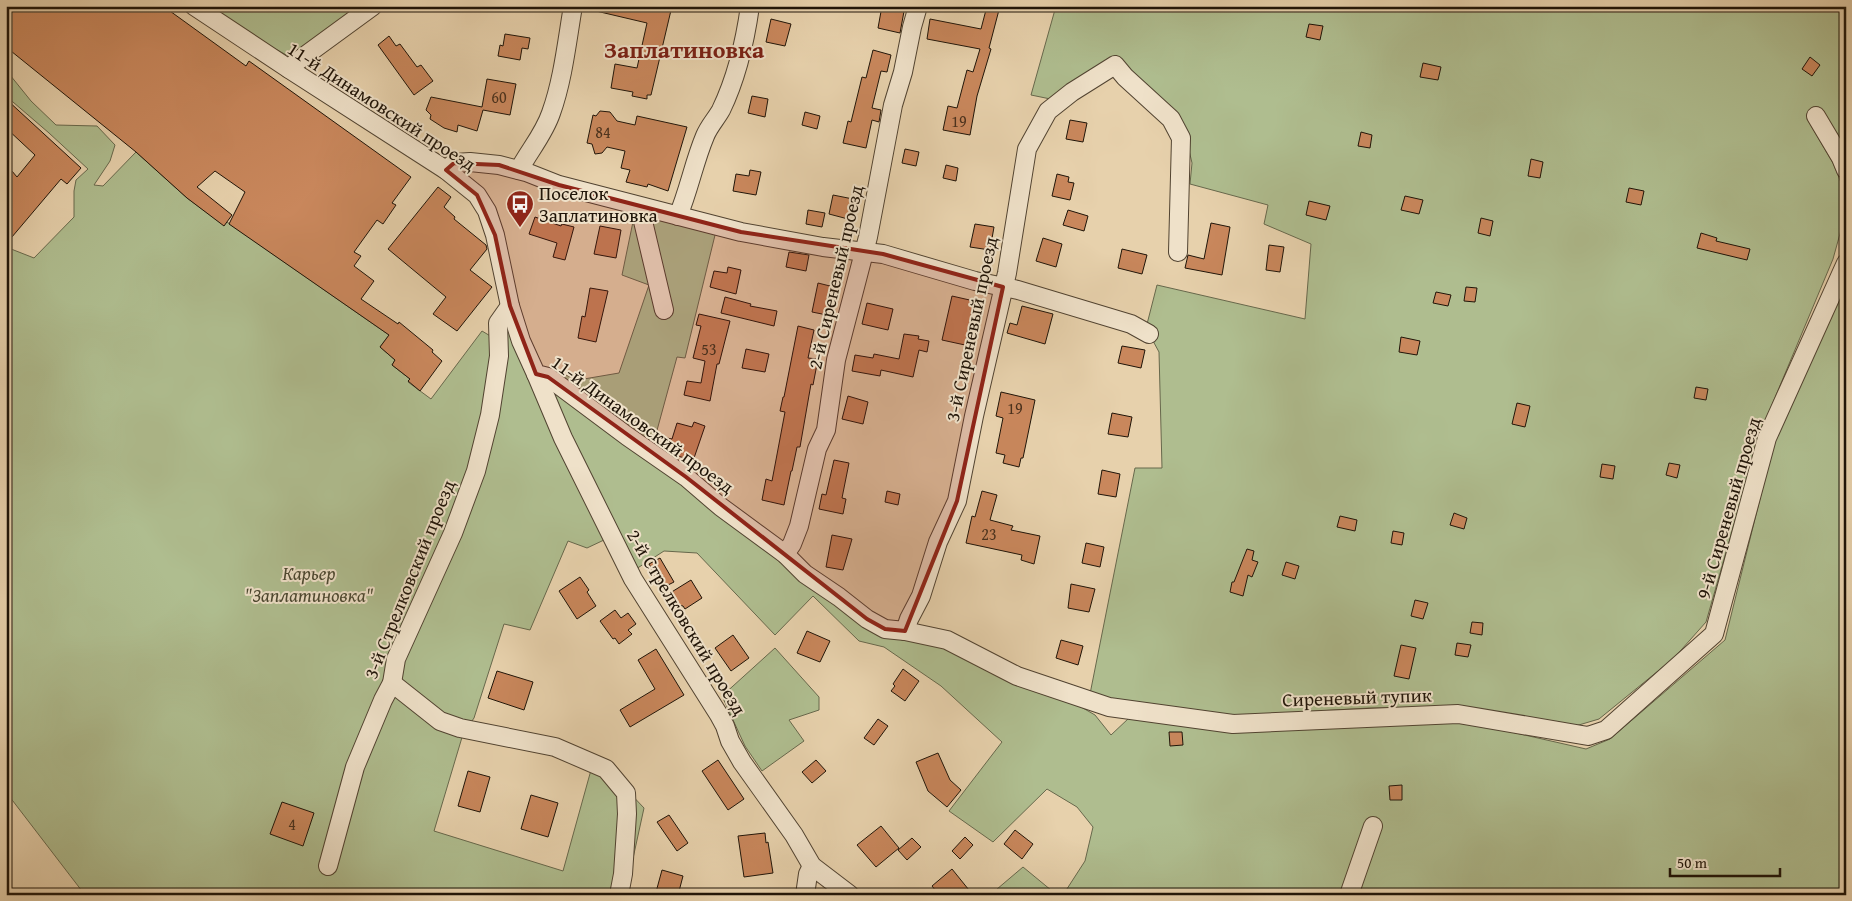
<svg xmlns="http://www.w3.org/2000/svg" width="1852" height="901" font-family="'Gentium Book Plus',serif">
  <rect width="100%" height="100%" fill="#e7d1ac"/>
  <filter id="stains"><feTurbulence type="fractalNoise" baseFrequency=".004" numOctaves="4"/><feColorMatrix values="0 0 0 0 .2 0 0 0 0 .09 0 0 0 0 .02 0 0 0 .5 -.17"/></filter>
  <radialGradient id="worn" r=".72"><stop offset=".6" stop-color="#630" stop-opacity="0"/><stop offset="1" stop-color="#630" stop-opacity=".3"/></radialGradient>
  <g fill="#afbd8f" stroke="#67684c">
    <polygon points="206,6 363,6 290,57 239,29"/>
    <polygon points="1056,6 1846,6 1846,149 1821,113 1809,122 1833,163 1846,195 1846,212 1833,259 1761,431 1706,622 1674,658 1599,719 1572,727 1458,707 1369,708 1232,716 1122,701 1090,694 1135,468 1162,468 1159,352 1146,328 1157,285 1305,319 1311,244 1264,224 1268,205 1190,184 1192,163 1183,124 1111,75 1065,102 1031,95"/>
    <polygon points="6,70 31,101 56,125 97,126 115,145 110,161 94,185 103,186 136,152 187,198 224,225 227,222 389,335 380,347 395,360 392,365 410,379 408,382 431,399 482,331 492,337 507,324 604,540 587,548 568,541 530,630 504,624 474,718 463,734 434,831 563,871 591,770 626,789 644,808 625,895 85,895 6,792 6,247 34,258 74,217 74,191 76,180 88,169 49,133 6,96"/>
    <polygon points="635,212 716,231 685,358 677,357 656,434 650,447 553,370 578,380 619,373 649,285 622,275"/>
    <polygon points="1846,278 1846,895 1063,895 1085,861 1093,827 1077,807 1047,789 993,842 949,811 1002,742 941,686 884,647 859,641 813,596 775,635 697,553 664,551 636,569 575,446 549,385 836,600 1069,700 1095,715 1111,735 1129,718 1459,720 1586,749 1610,739 1725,640 1774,442"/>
    <polygon points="775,648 819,697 819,710 789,720 804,741 762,771 745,746 722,696"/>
    <polygon points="1023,867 1057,895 990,895"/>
  </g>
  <g fill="#c9875c" stroke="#1f1408">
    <polygon points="6,6 163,6 246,66 249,61 411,177 392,203 396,205 383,224 377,220 354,252 361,256 354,266 374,281 361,299 398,324 399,322 433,350 432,352 442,361 420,391 408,381 410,379 392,365 395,360 380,347 389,335 229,224 245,192 215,171 197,187 232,215 224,226 187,198 136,152 6,47"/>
    <polygon points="597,6 672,6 651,95 647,95 647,99 632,96 633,92 611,88 615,64 637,68 647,23 596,11"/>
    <polygon points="882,6 905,6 900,33 878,28"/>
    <polygon points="987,6 1000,6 989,48 991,49 977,96 970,135 943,130 948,106 957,108 967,70 973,72 980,49 927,39 930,19 981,29"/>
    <polygon points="771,19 791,24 785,46 766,42"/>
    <polygon points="1309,24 1323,26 1320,40 1306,37"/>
    <polygon points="505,34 530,38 528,49 522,48 520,60 498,56 500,45 503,46"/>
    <polygon points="389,36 396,46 400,44 417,67 421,65 433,81 414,95 378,45"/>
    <polygon points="873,50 891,55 887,72 881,71 872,108 881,110 879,122 872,120 866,148 843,143 848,121 851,122 862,77 866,78"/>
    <polygon points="1810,57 1820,65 1812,76 1802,69"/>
    <polygon points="1423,63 1441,67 1438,80 1420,77"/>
    <polygon points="487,79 516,84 510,115 483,110 477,131 458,125 457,132 444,128 430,119 431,115 426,110 431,97 482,107"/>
    <polygon points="752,96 768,99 765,117 748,113"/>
    <polygon points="6,99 81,168 67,184 61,179 6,244 6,164 17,177 35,155 6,128"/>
    <polygon points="600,111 610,112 617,121 635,125 637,116 687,127 668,191 648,184 647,187 626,182 630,170 621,168 625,151 607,147 602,153 595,154 592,144 587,143 593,115 596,116"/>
    <polygon points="805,112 820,116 817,129 802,125"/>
    <polygon points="1070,120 1087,123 1083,142 1066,139"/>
    <polygon points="1361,132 1372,135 1370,148 1358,146"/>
    <polygon points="905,149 919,152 916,166 902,163"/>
    <polygon points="1531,159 1543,162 1540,178 1528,176"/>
    <polygon points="946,165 958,168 956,181 943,178"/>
    <polygon points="750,170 761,172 756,195 733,191 736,174 749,176"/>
    <polygon points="1057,174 1069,177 1068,182 1074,183 1070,200 1052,196"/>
    <polygon points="438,187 451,197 444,207 455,217 454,219 486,245 487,249 470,270 492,287 457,331 433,314 446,297 388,249"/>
    <polygon points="1629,188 1644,191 1641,205 1626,202"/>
    <polygon points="833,195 853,199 848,219 829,214"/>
    <polygon points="1405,196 1423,200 1419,214 1401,210"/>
    <polygon points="1309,201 1330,206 1326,220 1306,215"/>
    <polygon points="808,210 825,213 822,227 806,224"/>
    <polygon points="1068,210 1088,216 1084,231 1063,225"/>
    <polygon points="535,217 561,226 562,224 574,227 565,260 553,257 557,243 529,234"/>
    <polygon points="1481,218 1493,221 1490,236 1478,233"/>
    <polygon points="1211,223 1230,227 1222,275 1185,268 1188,255 1204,259"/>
    <polygon points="975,224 994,227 990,250 970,247"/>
    <polygon points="600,226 621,230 616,258 594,254"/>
    <polygon points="1701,233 1717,238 1716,241 1750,249 1747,260 1697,248"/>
    <polygon points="1043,238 1062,244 1056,267 1036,261"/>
    <polygon points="1269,245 1284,247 1280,272 1266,270"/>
    <polygon points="1122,249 1147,255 1142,274 1118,268"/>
    <polygon points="789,252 809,255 806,271 786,267"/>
    <polygon points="728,267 741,270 736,294 710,287 714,271 727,273"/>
    <polygon points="818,283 834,287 827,315 812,312"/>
    <polygon points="1466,287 1477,288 1475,302 1464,301"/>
    <polygon points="590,288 608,291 596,342 578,338 582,316 585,317"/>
    <polygon points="1436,292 1451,295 1448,306 1433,303"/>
    <polygon points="952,296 974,301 965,345 942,340"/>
    <polygon points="725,297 751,304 750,306 777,311 774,326 721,313"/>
    <polygon points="867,303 893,309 888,330 862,324"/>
    <polygon points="1022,306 1053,314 1045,344 1007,333 1010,323 1017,325"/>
    <polygon points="699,314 730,321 719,364 717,364 710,401 684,395 687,381 701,383 705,361 693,358 701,326 696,325"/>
    <polygon points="798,326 814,330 808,358 818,359 813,385 811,384 800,447 797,447 792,471 791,471 784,505 762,500 766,479 772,481 785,412 780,411 783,397 784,397"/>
    <polygon points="904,334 919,336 918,339 929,341 927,352 919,350 913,377 881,370 880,376 852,371 855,355 873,358 874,354 899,359"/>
    <polygon points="1401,337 1420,341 1417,355 1399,352"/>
    <polygon points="1122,346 1145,350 1141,368 1118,363"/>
    <polygon points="746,349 769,354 765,372 742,368"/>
    <polygon points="1696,387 1708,389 1706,400 1694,398"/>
    <polygon points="1001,392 1035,400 1023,458 1021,458 1019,467 1003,463 1005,455 996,453 1003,418 996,416"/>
    <polygon points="848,396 868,402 863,424 842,419"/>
    <polygon points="1517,403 1530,406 1525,427 1512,424"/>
    <polygon points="1112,413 1132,417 1128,437 1108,434"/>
    <polygon points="694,422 705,426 693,461 672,454 663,448 667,438 672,439 677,423 692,427"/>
    <polygon points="834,460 849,463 842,498 846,499 843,514 819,509 822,494 826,495"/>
    <polygon points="1669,463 1680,465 1677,478 1666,475"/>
    <polygon points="1602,464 1615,466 1613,479 1600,477"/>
    <polygon points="1102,470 1120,474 1116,497 1098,494"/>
    <polygon points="887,491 900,494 898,505 885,502"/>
    <polygon points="982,491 997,495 990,520 1013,526 1011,530 1040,536 1034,564 1021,560 1022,555 966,543 972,516 975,517"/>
    <polygon points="1454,513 1467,518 1464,529 1450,525"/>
    <polygon points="1340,516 1357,520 1355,531 1337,527"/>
    <polygon points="1393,531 1404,533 1402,545 1391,543"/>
    <polygon points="832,535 852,539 843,570 826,567"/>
    <polygon points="1086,543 1104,547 1100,567 1082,563"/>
    <polygon points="1247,549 1254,551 1252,560 1258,562 1252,577 1248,575 1243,596 1230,592 1232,582 1234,582"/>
    <polygon points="660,558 674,582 662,588 649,564"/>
    <polygon points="1286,562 1299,566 1295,579 1282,575"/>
    <polygon points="580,577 589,590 587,592 596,606 577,619 559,591"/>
    <polygon points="691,580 702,598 685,609 683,606 674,604 670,593"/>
    <polygon points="1071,584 1095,589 1089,612 1068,608"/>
    <polygon points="1415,600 1428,603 1423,619 1411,616"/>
    <polygon points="615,610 621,618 628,613 636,624 628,630 632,634 619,644 615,638 613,639 600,621"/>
    <polygon points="1472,622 1483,623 1482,635 1470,633"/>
    <polygon points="807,631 830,641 820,662 797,653"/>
    <polygon points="733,635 749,658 731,671 715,648"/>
    <polygon points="1061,640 1083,646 1078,665 1056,658"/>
    <polygon points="1457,643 1471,645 1468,657 1455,655"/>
    <polygon points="1401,645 1416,648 1409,679 1394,676"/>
    <polygon points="656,649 684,695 630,727 620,710 655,689 638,660"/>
    <polygon points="903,669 919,681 905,701 891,691 895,686 893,684"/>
    <polygon points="497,671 533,682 524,710 488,698"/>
    <polygon points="878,719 888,726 874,745 864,738"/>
    <polygon points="1169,732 1182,732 1183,745 1170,746"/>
    <polygon points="938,753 950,780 961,790 947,807 928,791 916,762"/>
    <polygon points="718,760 744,799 728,810 702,771"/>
    <polygon points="816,760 826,771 812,783 802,772"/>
    <polygon points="468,771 490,777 480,812 458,806"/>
    <polygon points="1402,785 1402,800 1390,800 1389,786"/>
    <polygon points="531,795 558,803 548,837 521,829"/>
    <polygon points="282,802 314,813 303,846 270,834"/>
    <polygon points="669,815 688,843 677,851 657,822"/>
    <polygon points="881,826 899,848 876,867 857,845"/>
    <polygon points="1015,830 1033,844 1022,859 1004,844"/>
    <polygon points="765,833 766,843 768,842 773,873 744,877 738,836"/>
    <polygon points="965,837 973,845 960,859 952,851"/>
    <polygon points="912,838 921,847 907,860 898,850"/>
    <polygon points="952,869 973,895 939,895 932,886"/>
    <polygon points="662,870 683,876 678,895 666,895 656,892"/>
  </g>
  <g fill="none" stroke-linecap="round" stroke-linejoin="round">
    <g stroke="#514331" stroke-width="20">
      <g id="minor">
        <polyline points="194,6 289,69 446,170 477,195 487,211 495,235 510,306 521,341 536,374 548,377 627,436 686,477 721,507 785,554 805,574 839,597 867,619 885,629 905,631 947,640 1017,676 1109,707 1233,724 1458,714 1588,736 1606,730 1714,634 1767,438 1846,263"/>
        <polyline points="289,69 295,63 373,6"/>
        <polyline points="1816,116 1841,158 1846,170"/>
        <polyline points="446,170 454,163 470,162 499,165 526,172 559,185 741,232 823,247 883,254 975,281 1018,290 1131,324 1149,334"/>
        <path d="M 519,170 C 529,151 544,134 551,113 C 563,80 567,41 573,6"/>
        <polyline points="642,208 642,217 664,310"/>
        <path d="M 678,216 C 689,190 694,162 705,136 C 709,126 716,119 721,110 C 737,77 745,42 750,6"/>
        <polyline points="536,374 563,438 633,579 719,715 725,726 730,741 742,762 794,835 812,866 850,895"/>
        <polyline points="785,554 792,544 799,526 817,449 826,430 836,360 868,237 893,105 903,72 912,27 918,6"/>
        <polyline points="905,631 909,619 921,596 938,542 957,501 974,416 1007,273 1027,149 1048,111 1072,92 1115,65 1125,77 1171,119 1181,138 1178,252"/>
        <polyline points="392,683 440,721 460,728 555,747 606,769 626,793 627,814 623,874 619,895"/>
        <polyline points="328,866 355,767 383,700 392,683 396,659 453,533 476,471 490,415 499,356 498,323 510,306"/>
        <polyline points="805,895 808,874 812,866"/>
        <polyline points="1349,895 1373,826"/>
      </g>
    </g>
    <use href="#minor" stroke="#efe1c9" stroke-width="18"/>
  </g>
  <path fill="#8f2418" fill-opacity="0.2" stroke="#8f2418" stroke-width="4" stroke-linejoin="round" d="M 454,163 L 499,165 L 559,185 L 741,232 L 883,254 L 1003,287 L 957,501 L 905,631 L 885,629 L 867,619 L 686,477 L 548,377 L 536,374 L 510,306 L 495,235 L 477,195 L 446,170 Z"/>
  <defs>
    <g id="bus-pin" transform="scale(1.4375)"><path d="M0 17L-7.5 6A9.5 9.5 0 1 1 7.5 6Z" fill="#8f2418" stroke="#efe1c9"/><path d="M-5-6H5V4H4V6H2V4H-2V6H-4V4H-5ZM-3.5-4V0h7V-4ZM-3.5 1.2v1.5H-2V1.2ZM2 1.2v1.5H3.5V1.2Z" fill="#fff"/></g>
  </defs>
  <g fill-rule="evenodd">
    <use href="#bus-pin" x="520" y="204"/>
  </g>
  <g text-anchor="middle" stroke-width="4" stroke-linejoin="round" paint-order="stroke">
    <g font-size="16" fill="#4a311d">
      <text x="499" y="103">60</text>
      <text x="959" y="127">19</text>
      <text x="603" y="138">84</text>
      <text x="709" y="355">53</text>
      <text x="1015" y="414">19</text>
      <text x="989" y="540">23</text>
      <text x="292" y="830">4</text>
    </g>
    <g font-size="19" fill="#1f1408" stroke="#efe1c9">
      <text transform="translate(382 106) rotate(33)" y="7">11-й Динамовский проезд</text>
      <text transform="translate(835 277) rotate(-77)" y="7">2-й Сиреневый проезд</text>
      <text transform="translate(971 329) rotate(-78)" y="7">3-й Сиреневый проезд</text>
      <text transform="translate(643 424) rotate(36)" y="7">11-й Динамовский проезд</text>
      <text transform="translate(1728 508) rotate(-74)" y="7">9-й Сиреневый проезд</text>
      <text transform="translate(409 579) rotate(-68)" y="7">3-й Стрелковский проезд</text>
      <text transform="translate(687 622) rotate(59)" y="7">2-й Стрелковский проезд</text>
      <text transform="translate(1357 697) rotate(-2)" y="7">Сиреневый тупик</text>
    </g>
    <g font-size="19" fill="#1f1408" stroke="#efe1c9" text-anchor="start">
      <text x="539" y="200">Поселок<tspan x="539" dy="22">Заплатиновка</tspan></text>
    </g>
    <g font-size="19" font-style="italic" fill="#4a4730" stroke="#efe1c9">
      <text x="309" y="580">Карьер<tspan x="309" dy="22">"Заплатиновка"</tspan></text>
    </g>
    <g font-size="24" font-weight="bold" fill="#7a1f14" stroke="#efe1c9">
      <text x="684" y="58">Заплатиновка</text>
    </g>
  </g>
  <rect width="1852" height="901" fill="none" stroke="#e7d1ac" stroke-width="25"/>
  <rect x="8" y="8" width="1837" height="886" fill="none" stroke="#1f1408" stroke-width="2.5"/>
  <rect x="12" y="12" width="1827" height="876" fill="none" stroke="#1f1408"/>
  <path d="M1670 868v8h110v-8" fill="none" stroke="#1f1408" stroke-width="2.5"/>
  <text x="1677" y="868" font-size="15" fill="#1f1408" stroke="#efe1c9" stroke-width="4" paint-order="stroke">50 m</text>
  <rect width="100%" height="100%" filter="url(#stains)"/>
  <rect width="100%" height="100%" fill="url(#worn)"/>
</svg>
